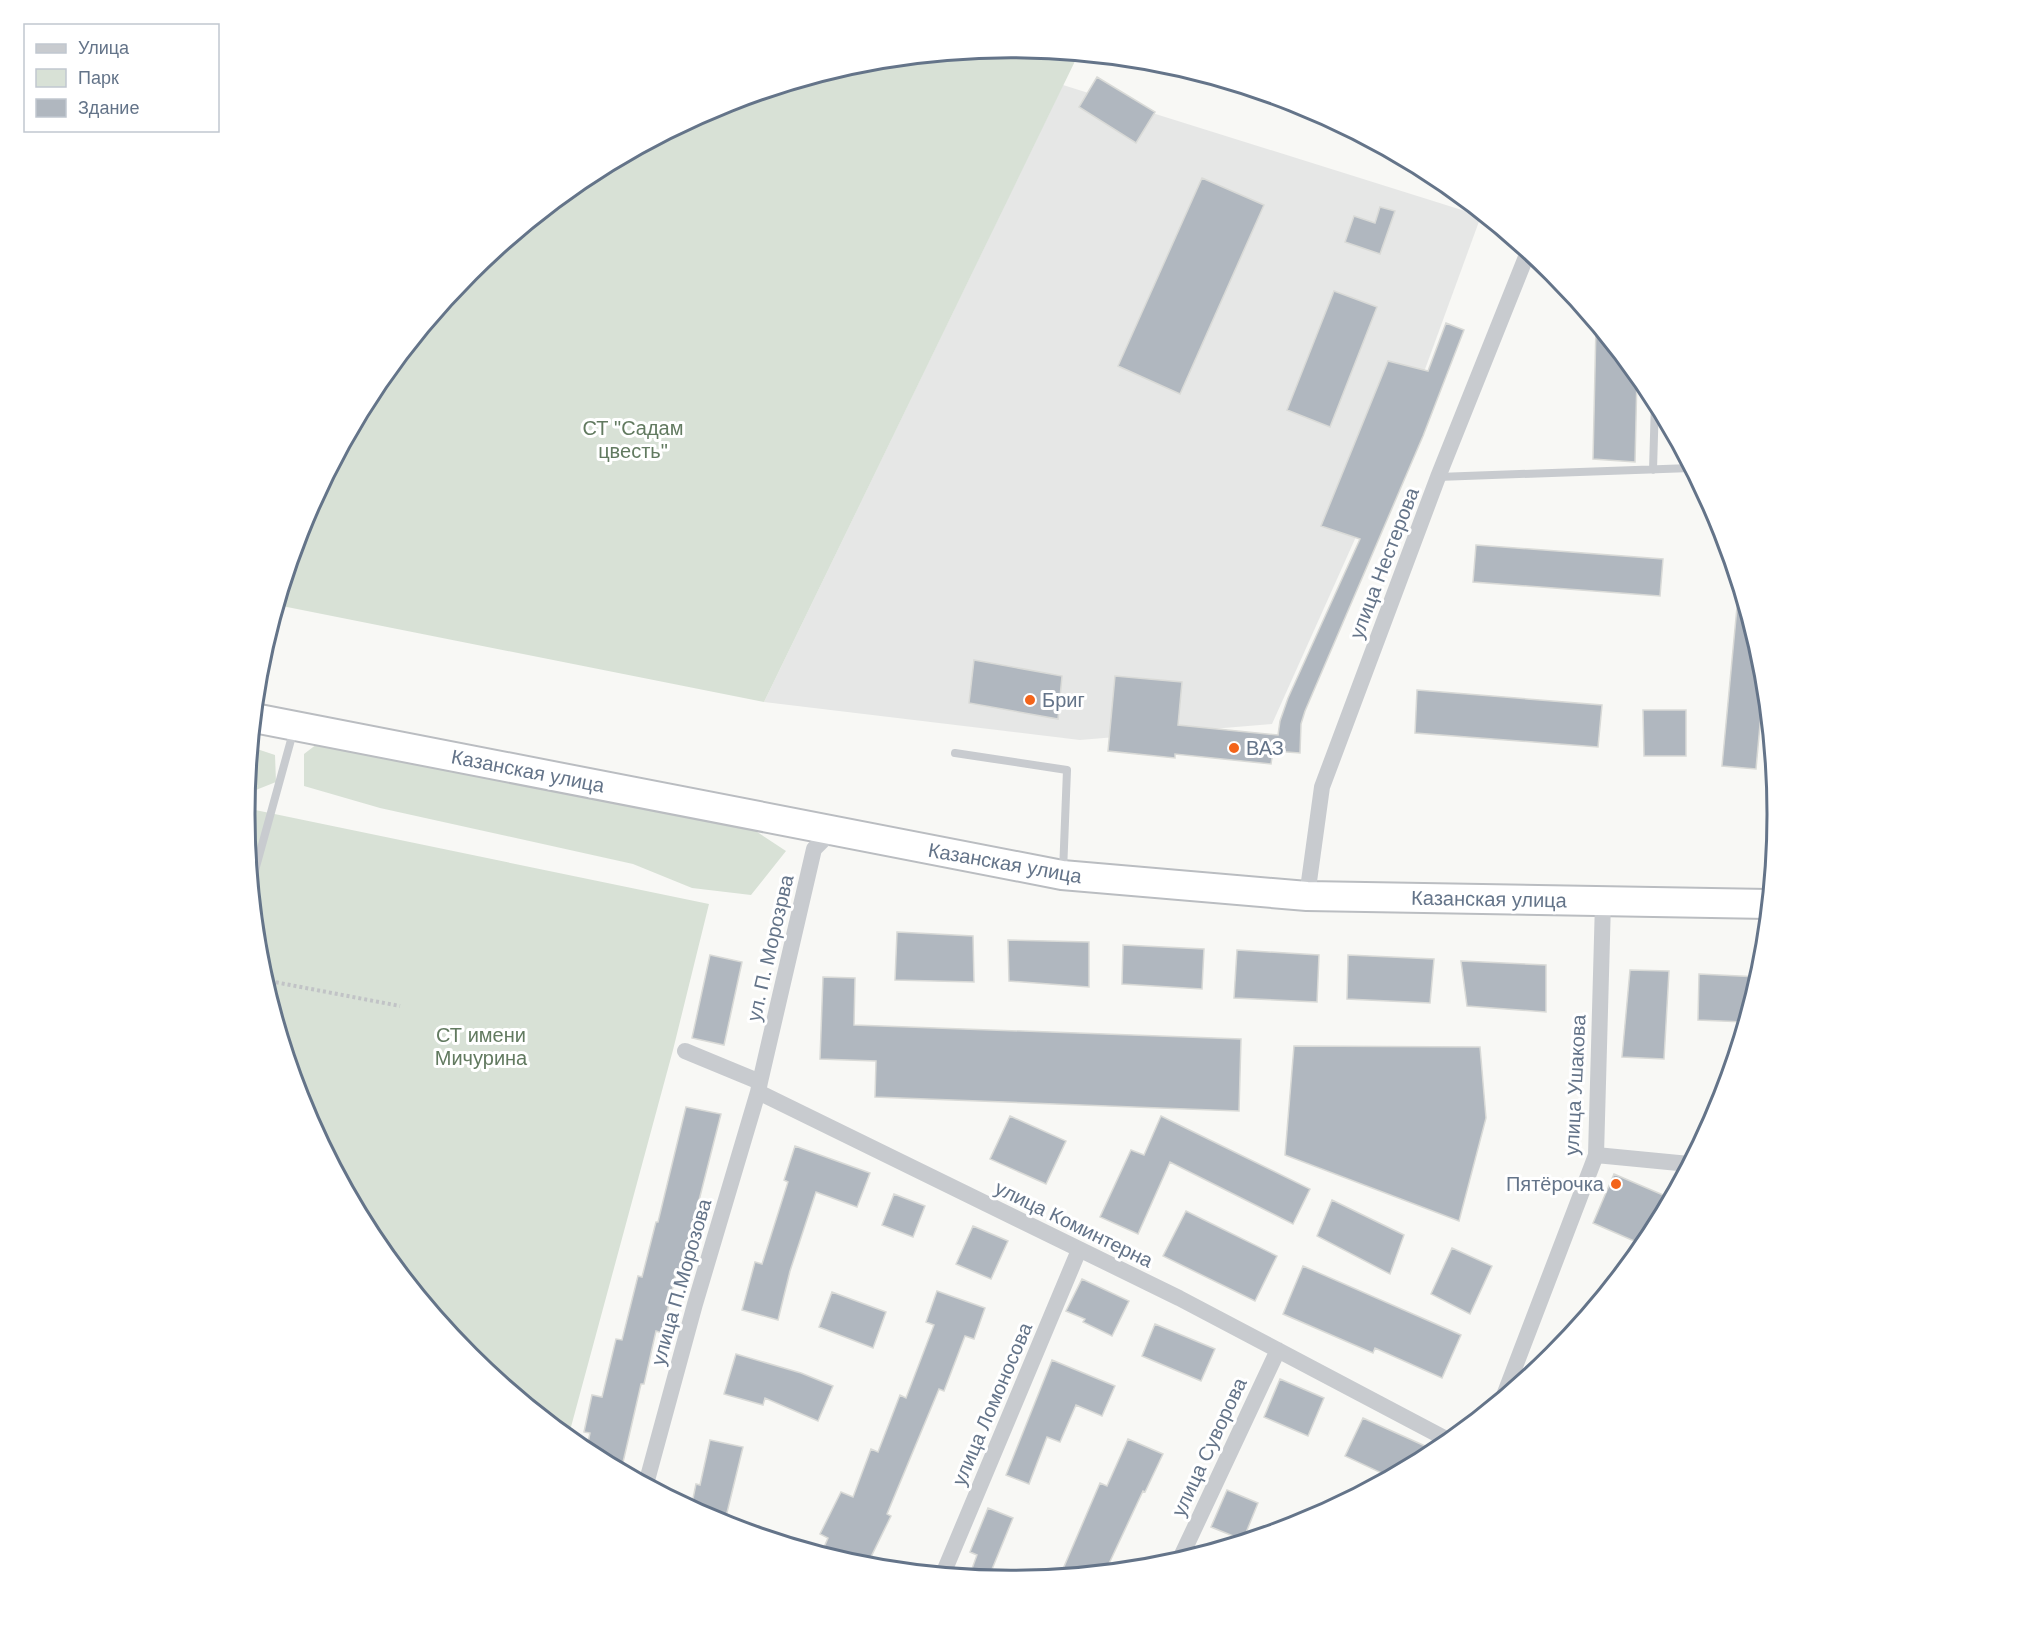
<svg xmlns="http://www.w3.org/2000/svg" width="2022" height="1629" font-family="Arial,sans-serif">
<rect width="100%" height="100%" fill="#f8f8f5"/>
<path fill="#e6e7e6" d="M1063 85 1481 216 1424 372 1381 481 1272 724 1080 740 764 702Z"/>
<path fill="#d8e1d6" d="M1011 48 1078 55 764 702 277 605 303 521 374 388 469 272 585 177 718 106 862 63Z
M317 744 742 822 786 851 751 895 692 888 633 864 380 808 304 786V754Z
M251 747 275 755 276 782 246 794Z
M245 808 709 904 673 1050 568 1438 469 1356 373 1240 303 1108 259 964Z"/>
<path fill="#b0b7bf" stroke="#d9dad7" stroke-width="1.5" d="M1097 77 1155 112 1136 143 1079 107Z
M1202 178 1264 205 1180 394 1118 366Z
M1380 207 1395 211 1380 254 1345 242 1354 216 1375 223Z
M1334 291 1377 307 1330 427 1287 410Z
M1446 323 1464 330 1423 436 1305 711 1301 724 1300 753 1273 751 1271 764 1175 754V758L1108 751 1115 676 1182 682 1178 725 1278 735 1280 721 1288 698 1360 539 1321 526 1388 361 1428 371Z
M1596 325 1637 375 1635 462 1593 459Z
M1476 545 1663 559 1660 596 1473 582Z
M1739 586 1763 665 1764 680 1756 769 1722 766Z
M974 660 1062 676 1058 719 969 703Z
M1417 690 1602 705 1598 747 1415 733Z
M1643 710H1686V756H1644Z
M897 932 973 936 974 982 895 980Z
M1008 940 1089 942V987L1009 981Z
M1123 945 1204 949 1202 989 1122 984Z
M1237 950 1319 955 1317 1002 1234 998Z
M710 955 742 962 724 1045 692 1038Z
M1348 955 1434 959 1430 1003 1347 999Z
M1461 961 1546 965V1012L1467 1006Z
M1630 970 1669 971 1664 1059 1622 1057Z
M1699 974 1759 977 1745 1022 1698 1020Z
M823 977 855 978 854 1025 1241 1039 1239 1111 875 1097 876 1061 820 1059Z
M1294 1046 1480 1047 1486 1118 1459 1221 1285 1155Z
M686 1107 721 1114 681 1271 677 1270 662 1333 656 1331 644 1384H641L621 1471 586 1452 590 1433 584 1432 592 1395 602 1397 616 1339 622 1340 638 1276 642 1277 656 1222H658Z
M1010 1116 1066 1141 1046 1184 990 1159Z
M1161 1116 1310 1189 1293 1224 1170 1162 1138 1234 1100 1217 1131 1150 1144 1155Z
M795 1146 870 1173 857 1207 816 1192 790 1271 778 1320 742 1310 755 1262 762 1264 788 1182 784 1180Z
M1614 1174 1663 1195 1641 1244 1593 1223Z
M894 1194 925 1206 913 1237 882 1225Z
M1332 1200 1404 1235 1390 1274 1317 1236Z
M1186 1211 1277 1256 1255 1301 1163 1256Z
M973 1226 1008 1241 991 1279 956 1264Z
M1452 1248 1492 1266 1470 1314 1431 1294Z
M1303 1266 1461 1335 1442 1378 1375 1348 1373 1353 1283 1314Z
M1082 1279 1129 1301 1112 1336 1083 1322 1085 1319 1066 1311Z
M937 1291 985 1308 974 1339 965 1336 944 1391 939 1389 887 1514 891 1516 866 1567 821 1554 828 1538 820 1534 841 1492 853 1497 871 1449 878 1452 900 1395 906 1398 934 1325 926 1322Z
M832 1292 886 1312 873 1348 819 1327Z
M1155 1324 1215 1349 1201 1381 1142 1356Z
M736 1354 801 1373 833 1386 818 1421 765 1398 763 1405 724 1394Z
M1052 1360 1115 1386 1102 1416 1076 1405 1060 1442 1047 1437 1029 1484 1006 1475Z
M1280 1379 1324 1398 1308 1436 1264 1417Z
M1363 1418 1425 1446 1418 1462 1390 1477 1345 1456Z
M1128 1439 1163 1454 1145 1492 1143 1491 1105 1572 1060 1576 1100 1483 1107 1486Z
M710 1440 743 1447 724 1525 691 1508 696 1484 700 1485Z
M1227 1490 1258 1503 1243 1540 1211 1527Z
M988 1508 1013 1518 988 1579 969 1577 977 1555 970 1552Z"/>
<g fill="none" stroke-linecap="round" stroke-linejoin="round">
<g stroke="#babdc1" stroke-width="32">
<path id="trunk" d="M254 718 1062 875 1307 896 1769 904"/>
</g>
<path stroke="#c1c3c6" stroke-width="4" stroke-dasharray="3 3" stroke-linecap="butt" d="M264 980 400 1006"/>
<path stroke="#c8cbcf" stroke-width="8" d="M1653 470 1655 401
M1438 477 1691 468
M955 753 1067 770 1063 872
M251 885 294 729"/>
<path stroke="#c8cbcf" stroke-width="16" d="M1307 896 1322 787 1438 477 1528 252
M685 1051 760 1082 758 1092 1179 1298 1450 1441
M760 1082 814 849 832 831
M1596 1155 1689 1164
M1503 1398 1596 1155 1603 902
M646 1484 695 1304 758 1092
M1179 1561 1278 1350
M943 1574 1079 1250"/>
<use href="#trunk" stroke="#fff" stroke-width="28"/>
</g>
<g fill="#f3641a" stroke="#fff" stroke-width="2">
<circle cx="1030" cy="700" r="6"/>
<circle cx="1234" cy="748" r="6"/>
<circle cx="1616" cy="1184" r="6"/>
</g>
<g text-anchor="middle" dominant-baseline="central" stroke-width="6" stroke-linejoin="round" paint-order="stroke">
<g font-size="20" fill="#627a60" stroke="#fff">
<text x="633" y="428">СТ "Садам<tspan x="633" dy="23">цвесть"</tspan></text>
<text x="481" y="1035">СТ имени<tspan x="481" dy="23">Мичурина</tspan></text>
</g>
<g font-size="20" fill="#647489" stroke="#fff">
<text transform="translate(1384 563) rotate(-69)">улица Нестерова</text>
<text transform="translate(528 771) rotate(11)">Казанская улица</text>
<text transform="translate(1005 863) rotate(10)">Казанская улица</text>
<text transform="translate(1489 899) rotate(1)">Казанская улица</text>
<text transform="translate(770 948) rotate(-77)">ул. П. Морозрва</text>
<text transform="translate(1575 1085) rotate(-87)">улица Ушакова</text>
<text transform="translate(1074 1224) rotate(26)">улица Коминтерна</text>
<text transform="translate(681 1282) rotate(-74)">улица П.Морозова</text>
<text transform="translate(992 1404) rotate(-67)">улица Ломоносова</text>
<text transform="translate(1209 1447) rotate(-65)">улица Суворова</text>
</g>
<g font-size="20" fill="#647489" stroke="#fff" text-anchor="start">
<text x="1042" y="700">Бриг</text>
<text x="1246" y="748">ВАЗ</text>
<text x="1604" y="1184" text-anchor="end">Пятёрочка</text>
</g>
</g>
<path d="M0 0H2022V1629H0ZM255 814a756 756 0 1 1 1512 0a756 756 0 1 1-1512 0Z" fill="#fff" fill-rule="evenodd"/>
<path fill="none" stroke="#647489" stroke-width="3" d="M255 814a756 756 0 1 1 1512 0a756 756 0 1 1-1512 0Z"/>
<rect x="24" y="24" width="195" height="108" fill="#ffffff" stroke="#c1c7d0" stroke-width="1.5"/>
<rect x="36" y="44" width="30" height="9" fill="#c8cbcf" stroke="#c1c7d0" stroke-width="1.5"/>
<text x="78" y="54" font-size="18" fill="#647489">Улица</text>
<rect x="36" y="69" width="30" height="18" fill="#d8e1d6" stroke="#c1c7d0" stroke-width="1.5"/>
<text x="78" y="84" font-size="18" fill="#647489">Парк</text>
<rect x="36" y="99" width="30" height="18" fill="#b0b7bf" stroke="#c1c7d0" stroke-width="1.5"/>
<text x="78" y="114" font-size="18" fill="#647489">Здание</text>
</svg>
